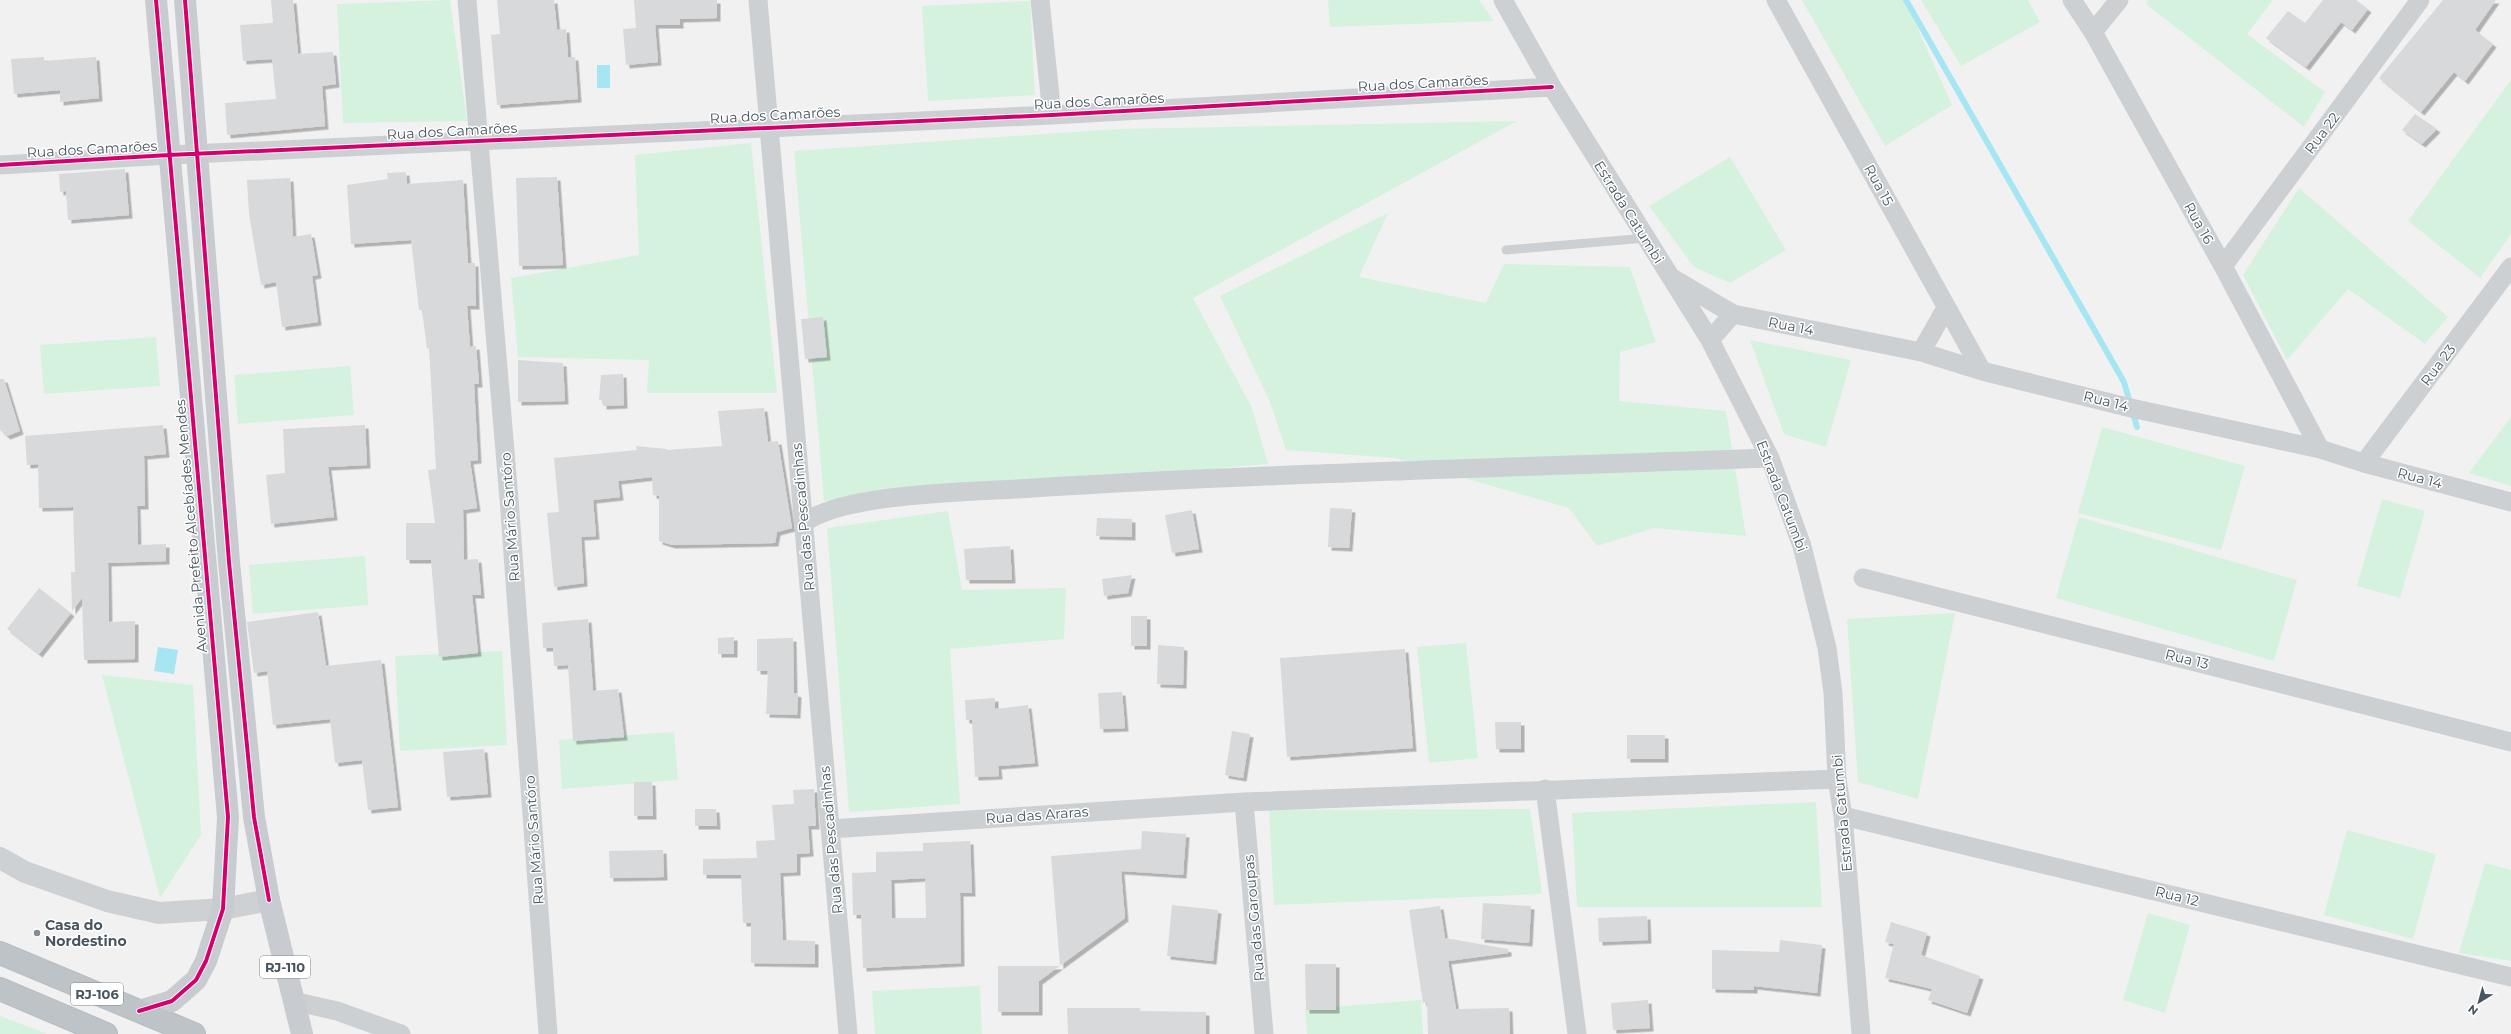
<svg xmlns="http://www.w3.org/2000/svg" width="2511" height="1034" font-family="Montserrat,sans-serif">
<defs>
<filter id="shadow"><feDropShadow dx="3.5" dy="3.5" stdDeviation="0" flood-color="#0004"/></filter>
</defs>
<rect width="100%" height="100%" fill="#f2f1f1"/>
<path fill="#d4f2de" d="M450 0 467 121 343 123 337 4Z
M1328 0H1479L1494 21 1330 27Z
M1802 0H1905L1952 105 1885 146Z
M1921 0H2028L2040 22 1961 66Z
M2148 0H2273L2247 34 2325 92 2304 127 2146 4Z
M1030 1 1035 95 928 101 922 6Z
M2511 80V234L2480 278 2408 221Z
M1517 121 1193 298 1252 408 1268 464 824 501 794 151 1118 129Z
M751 143 777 393H647L649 360 518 357 511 278 639 255 635 155Z
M1730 157 1786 250 1730 283 1694 267 1649 206Z
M2299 188 2448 317 2425 344 2348 289 2287 360 2243 275Z
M1388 213 1359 277 1486 303 1504 264 1630 267 1656 342 1620 352 1619 401 1726 411 1746 536 1654 528 1597 546 1569 508 1395 458 1286 450 1270 402 1220 296Z
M156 337 160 386 44 394 40 345Z
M1750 340 1851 360 1826 447 1784 434Z
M350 366 354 415 238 424 234 375Z
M2511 417V486L2469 473Z
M2102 427 2245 466 2221 550 2078 513Z
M2382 499 2425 511 2400 598 2357 586Z
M948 511 962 590 1066 588 1064 639 950 649 960 804 849 812 827 528Z
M2079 517 2297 580 2274 661 2056 598Z
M365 556 368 605 253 614 249 565Z
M1955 613 1918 799 1858 782 1847 619Z
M1466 643 1478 758 1429 763 1417 647Z
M502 651 507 745 400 751 395 656Z
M102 675 193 685 201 835 160 898Z
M674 732 678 780 562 789 559 740Z
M1816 802 1822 907H1577L1572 813Z
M1530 809 1542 894 1274 905 1269 810Z
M2347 830 2436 854 2413 939 2324 915Z
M2485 863 2511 870V961L2459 953Z
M2148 913 2190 925 2165 1013 2123 1000Z
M980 986 982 1034H875L872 991Z
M1421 1000 1423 1034H1307L1305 1009Z
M0 1016 48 1034H0Z"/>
<path fill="#a6e6f2" d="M597 65H610V88H597Z
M158 647 178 650 174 674 154 671Z"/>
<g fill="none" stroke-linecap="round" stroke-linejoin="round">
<path stroke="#a6e6f2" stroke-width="6" d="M1906 0 2124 382 2137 427"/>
</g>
<path fill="#d8d9db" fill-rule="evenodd" filter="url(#shadow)" d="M271 0H293L298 54 333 52 336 84 322 86 325 126 227 135 225 103 276 99 272 59 243 61 240 25 273 23Z
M497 0H554L557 30 566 29 568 57H575L578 99 497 105 491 35 500 34Z
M634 0H717V18L680 19V25H655L658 62 626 65 623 29 636 28Z
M2323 0H2356L2368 9 2352 30 2341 22 2306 67 2266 38 2288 11 2305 23Z
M2443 0H2496L2475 30 2493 44 2465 81 2454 72 2421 112 2379 78Z
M44 57V61L96 57 99 98 60 102V90L14 94 11 59Z
M2415 114 2437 129 2422 144 2402 130Z
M125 169 129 215 68 220 66 191 60 192 59 174Z
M406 172 407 184 463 180 468 263H475L476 306H467L470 347 476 346 479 384H474L478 460 470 461 477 508 463 510 464 560 478 559 481 595H472L478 653 439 657 431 560H406V523H435L428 470 436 469 429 348 427 349 422 310H419L411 240 351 244 347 185 388 179 387 173Z
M557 177 563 265 519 266 516 178Z
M290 178 293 237 311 234 318 275 312 276 318 322 282 327 276 282 261 285 249 214 247 180Z
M823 317 827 357 805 359 801 319Z
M518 360 563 363 565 401 518 402Z
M623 374 624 405 603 406V400H599L601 375Z
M0 379H4L20 431 7 436 0 430Z
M764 408 768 442 778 441 792 528 777 532 775 543 672 545 659 541V496L653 495 652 477 618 481 620 497 593 500 596 536 581 537 584 583 554 587 547 513 559 512 554 458 637 450 636 446 667 449V450L722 446 718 411Z
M163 425 166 454 144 456 145 506H137L138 545 166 544V561L108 563 109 622 135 621V659L84 660 82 598 72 611 71 572H75L73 507 39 508 38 464 27 465 25 436Z
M365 425 367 465 328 467 334 517 271 524 266 475 285 473 283 429Z
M1330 508 1352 509 1349 548 1328 547Z
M1192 510 1199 549 1172 553 1165 515Z
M1097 518 1132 519V537L1096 536Z
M1010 546 1012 580H966L964 549Z
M1132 575 1128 593 1104 596 1102 579Z
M39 588 71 613 39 654 7 629Z
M318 612 326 666 381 660 398 807 368 810 362 760 335 763 330 719 273 725 267 671 254 673 247 622Z
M1131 616H1147V646H1131Z
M588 619 593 691 618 689 624 737 573 741 568 665 554 666 553 648H543L542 623Z
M734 637V654H718V638Z
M793 638 794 693 798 694 797 715 766 714 768 671H757V639Z
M1158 645 1184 647 1183 685 1157 684Z
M1405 649 1413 748 1287 757 1280 658Z
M1122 692 1125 728 1100 729 1098 693Z
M995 698V709L1028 705 1035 763 998 766 999 776 975 777 972 720H966L965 700Z
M1495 722H1521V749H1496Z
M1232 731 1250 734 1243 778 1225 775Z
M1627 735H1665V759H1627Z
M484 749 488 794 447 797 443 752Z
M634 782H652L653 816H634Z
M814 789 816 826H808L810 853 797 854V872L780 873 783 940 815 941V964L751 963V923H743L741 875H703V859L757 858 756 841 775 840 772 805 794 804 793 790Z
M695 809H716L717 826H695Z
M1142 831 1186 834 1183 875 1121 871 1125 918 1039 981V1012H998V966H1060L1051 856 1141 849Z
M970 841 972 893H960L961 963 863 968 861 915H853L852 873 876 872V852L923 851V843ZM925 878 926 918H892L891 880Z
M663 850 664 877 610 878 609 851Z
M1483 903 1531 906 1529 943 1481 939Z
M1172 905 1218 910 1213 961 1167 956Z
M1440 906 1445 938 1508 949V953L1448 961 1456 1009 1509 1008 1510 1034H1428L1427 1002 1423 1003 1409 910Z
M1647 916 1648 940 1599 942 1598 918Z
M1891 922 1927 933 1921 955 1980 976 1967 1013 1928 1000 1932 989 1885 978 1894 944 1885 942Z
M1780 940 1822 945 1817 993 1754 986V990L1712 989V950L1779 952Z
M1305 964H1336V1010H1306Z
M1648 1000 1650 1028 1613 1030 1611 1003Z
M1067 1008H1140V1011L1206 1012V1034H1068Z"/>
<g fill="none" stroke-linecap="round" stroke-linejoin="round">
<g stroke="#b5bbc1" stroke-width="24">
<path id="highway" d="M0 953 194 1034
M0 989 106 1034"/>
</g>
<path stroke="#cdd0d2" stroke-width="9" d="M1506 250 1646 238"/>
<path stroke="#cdd0d2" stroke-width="19" d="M467 0 509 499 548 1034
M758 0 848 1034
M1040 0 1052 115
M1503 0 1552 87 1710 340 1770 458 1802 546 1827 648 1833 693 1837 779 1843 816 1861 1034
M1776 0 1982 371
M2072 0 2093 32 2223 266 2320 449
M2093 32 2119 0
M0 165 169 155 1052 115 1552 87
M2223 266 2420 0
M1672 278 1733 314 1921 352 1982 371 2131 408 2320 449 2364 463 2511 502
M1710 340 1733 314
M1921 352 1946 308
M2364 463 2511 267
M804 523C844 492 979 492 1033 488 1279 473 1525 467 1770 458
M1863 578 2511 742
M1545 789 1577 1034
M1244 802 1264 1034
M1843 816 2511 977
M830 829 1244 802 1837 779
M293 1001 337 1011 401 1034"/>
<path stroke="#cdd1d3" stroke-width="22" d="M0 858 25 872 107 901 159 913 223 909 269 900"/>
<path stroke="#c8ccd0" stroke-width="22" d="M185 0 229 562 254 817 269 900 302 1034
M139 1011 172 1001 196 980 206 961 223 909 228 817 156 0"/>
<use href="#highway" stroke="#bdc3c7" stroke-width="22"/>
<g stroke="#fff" stroke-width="6">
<path id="cycleway" d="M185 0 229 562 254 817 269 900
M0 165 169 155 1052 115 1552 87
M139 1011 172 1001 196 980 206 961 223 909 228 817 156 0"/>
</g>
<use href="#cycleway" stroke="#d6006c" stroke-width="4"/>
</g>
<circle fill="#828c92" stroke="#fff" stroke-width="1.5" cx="37" cy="933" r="4"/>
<g text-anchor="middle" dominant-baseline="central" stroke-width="3" stroke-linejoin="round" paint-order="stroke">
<g fill="#fff" stroke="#7e888f" stroke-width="1">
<rect x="260" y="956" width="50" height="22" rx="3"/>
<rect x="71" y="983" width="52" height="22" rx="3"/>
</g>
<g font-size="13" font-weight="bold" fill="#46555f">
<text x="285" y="967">RJ-110</text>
<text x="97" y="994">RJ-106</text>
</g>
<g font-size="14" fill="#46555f" stroke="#fff">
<text transform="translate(1423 83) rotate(-3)">Rua dos Camarões</text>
<text transform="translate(1099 101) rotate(-3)">Rua dos Camarões</text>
<text transform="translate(775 115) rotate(-3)">Rua dos Camarões</text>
<text transform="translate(452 131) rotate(-3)">Rua dos Camarões</text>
<text transform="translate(2322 133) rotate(-53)">Rua 22</text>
<text transform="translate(92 149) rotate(-3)">Rua dos Camarões</text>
<text transform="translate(1879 185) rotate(61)">Rua 15</text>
<text transform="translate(1629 212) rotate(58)">Estrada Catumbi</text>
<text transform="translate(2199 223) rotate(61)">Rua 16</text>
<text transform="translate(1791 326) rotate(11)">Rua 14</text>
<text transform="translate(2438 365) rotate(-53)">Rua 23</text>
<text transform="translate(2106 401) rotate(14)">Rua 14</text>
<text transform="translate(2420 478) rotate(15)">Rua 14</text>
<text transform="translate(1782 496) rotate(69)">Estrada Catumbi</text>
<text transform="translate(510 517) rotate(-94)">Rua Mário Santóro</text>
<text transform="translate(803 517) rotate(-95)">Rua das Pescadinhas</text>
<text transform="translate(191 526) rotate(-95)">Avenida Prefeito Alcebíades Mendes</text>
<text transform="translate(2187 659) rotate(14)">Rua 13</text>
<text transform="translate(1842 813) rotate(-95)">Estrada Catumbi</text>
<text transform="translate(1037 815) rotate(-4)">Rua das Araras</text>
<text transform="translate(534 840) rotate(-94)">Rua Mário Santóro</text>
<text transform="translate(831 840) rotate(-95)">Rua das Pescadinhas</text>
<text transform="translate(2177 896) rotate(14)">Rua 12</text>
<text transform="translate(1254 918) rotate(-95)">Rua das Garoupas</text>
</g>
<g font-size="14" font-weight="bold" fill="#46555f" stroke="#fff" text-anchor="start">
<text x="45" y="925">Casa do<tspan x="45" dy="16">Nordestino</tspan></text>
</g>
</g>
<g transform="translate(2479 1002) rotate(217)" stroke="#ffffff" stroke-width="3" paint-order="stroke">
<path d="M0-3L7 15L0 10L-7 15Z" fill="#46555f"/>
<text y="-6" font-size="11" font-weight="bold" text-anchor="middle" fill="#46555f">N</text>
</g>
</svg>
